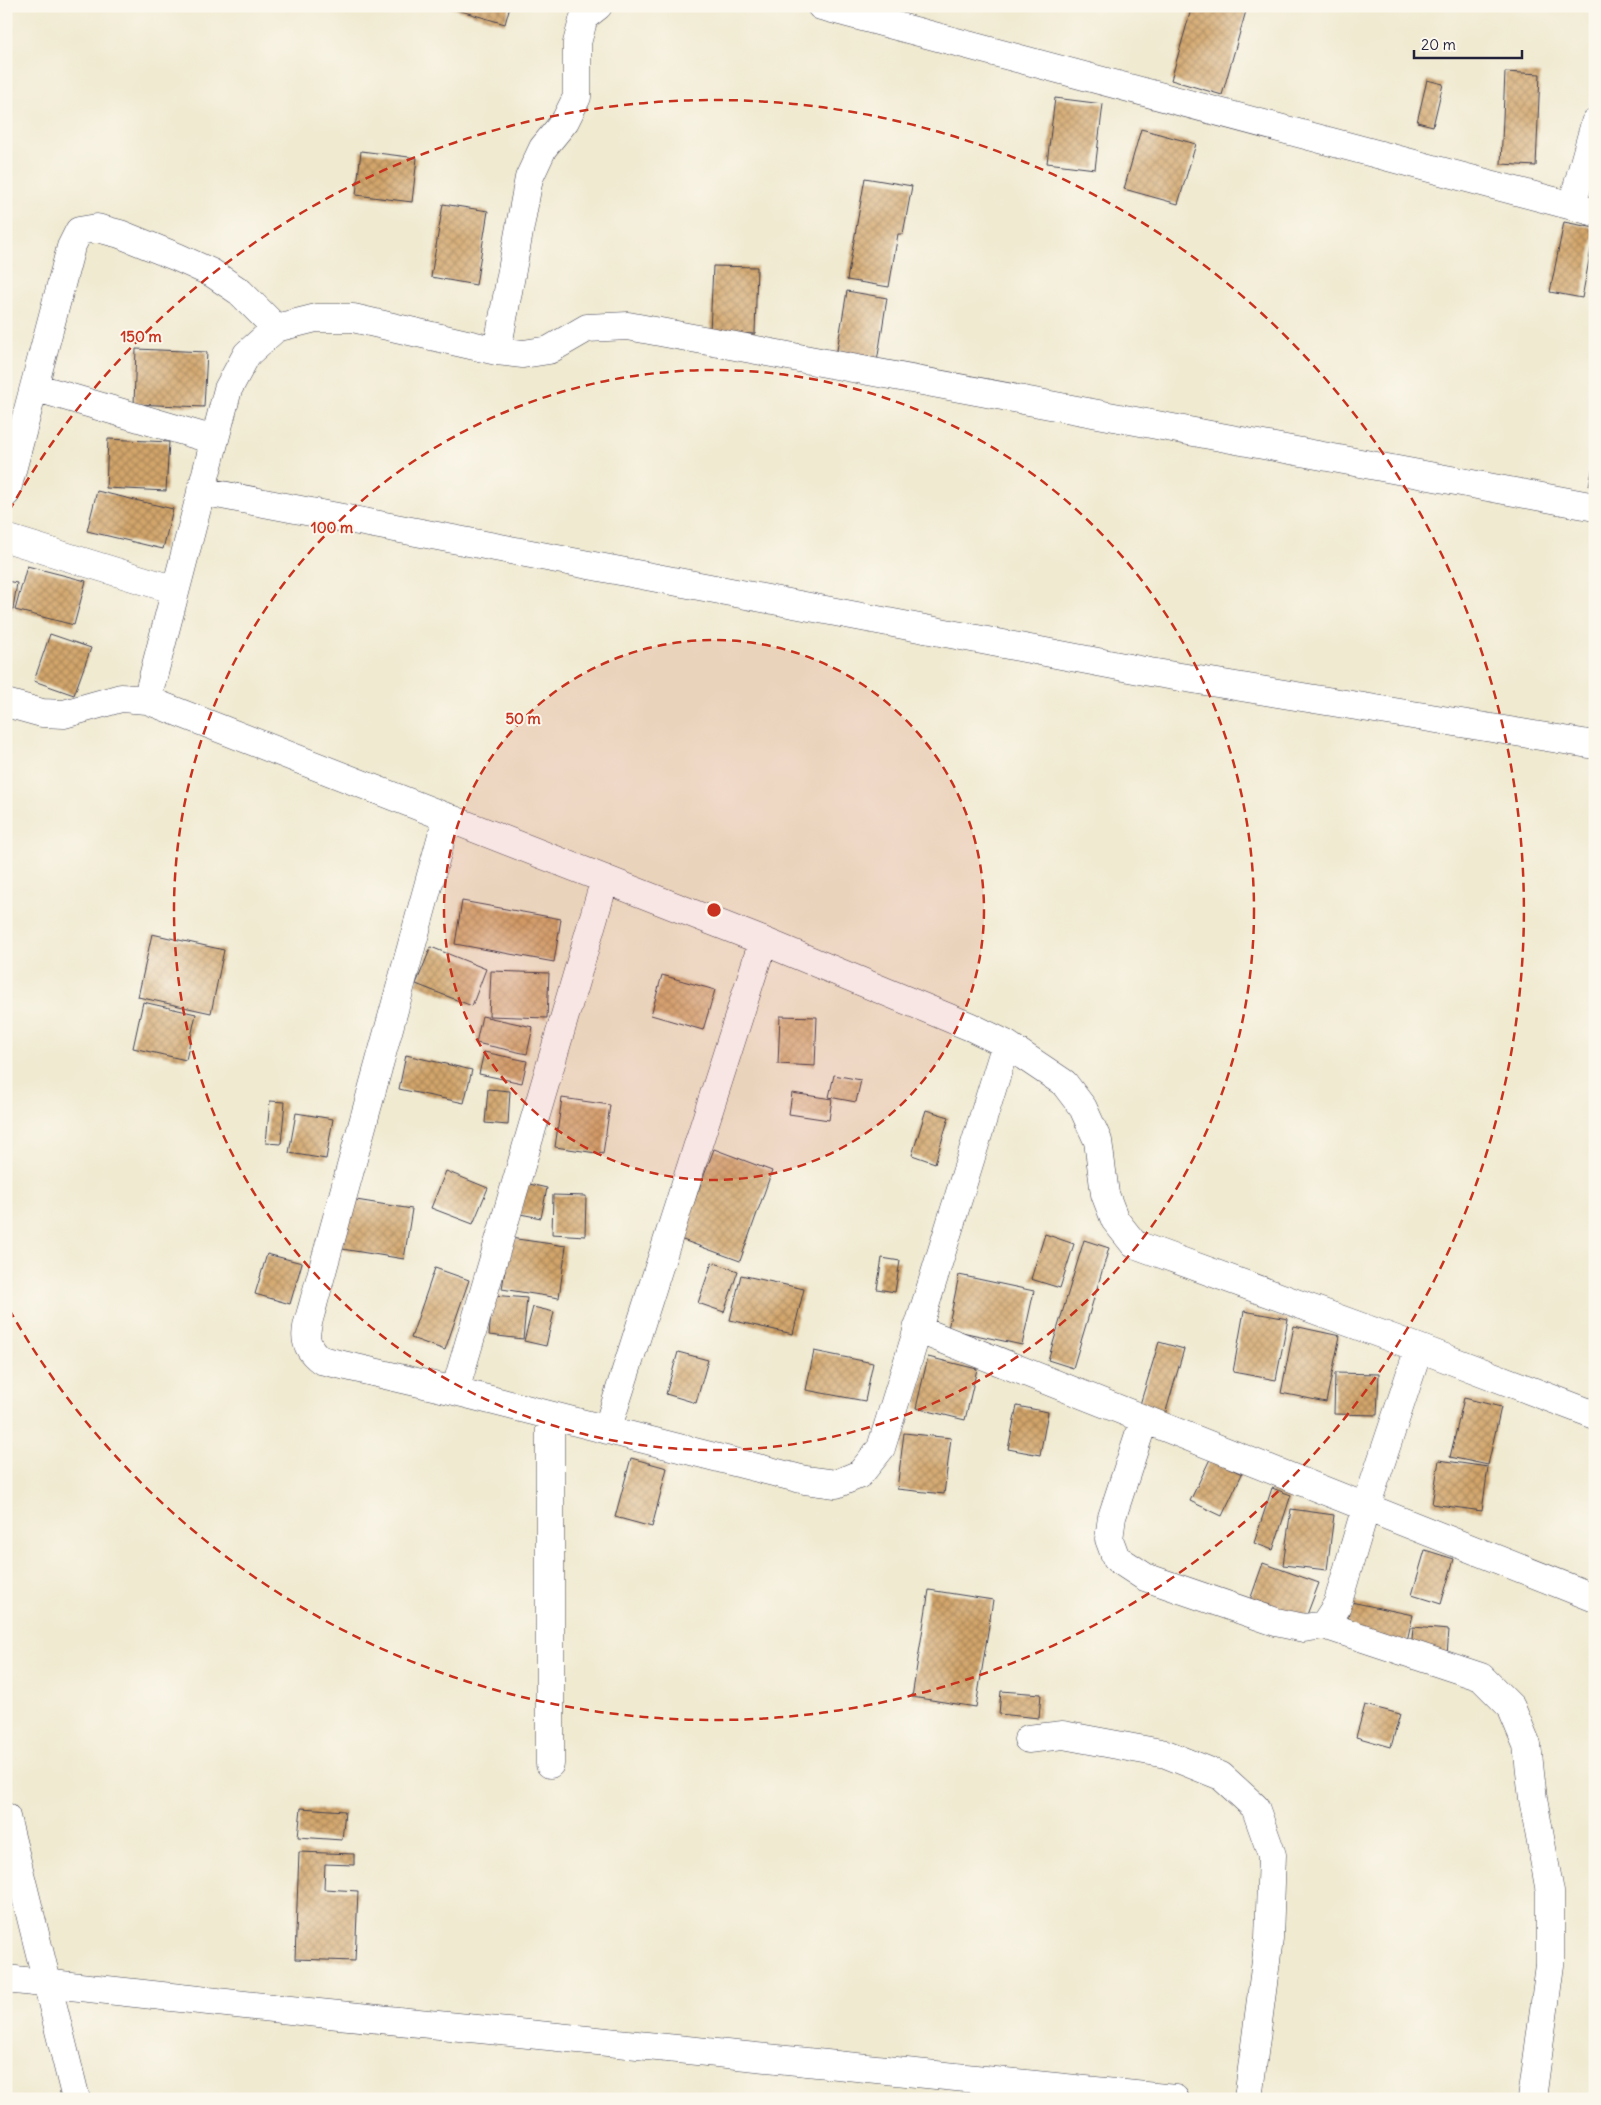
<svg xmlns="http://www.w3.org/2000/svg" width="1601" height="2105" font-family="Delius,sans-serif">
<defs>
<pattern id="building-cross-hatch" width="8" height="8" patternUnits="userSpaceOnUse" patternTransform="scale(1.25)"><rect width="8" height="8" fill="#d2a56b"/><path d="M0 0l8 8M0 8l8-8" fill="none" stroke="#aa8659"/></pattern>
</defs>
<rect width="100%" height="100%" fill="#fbf7ec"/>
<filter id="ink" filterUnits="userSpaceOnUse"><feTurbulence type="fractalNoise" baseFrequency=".02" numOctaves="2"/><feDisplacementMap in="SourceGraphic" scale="10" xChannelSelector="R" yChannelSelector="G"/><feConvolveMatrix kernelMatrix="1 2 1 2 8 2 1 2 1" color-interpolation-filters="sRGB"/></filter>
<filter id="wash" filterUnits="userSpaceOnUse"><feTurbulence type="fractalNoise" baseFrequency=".0096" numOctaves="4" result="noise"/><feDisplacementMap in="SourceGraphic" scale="20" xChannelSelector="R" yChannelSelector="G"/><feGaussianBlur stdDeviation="1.12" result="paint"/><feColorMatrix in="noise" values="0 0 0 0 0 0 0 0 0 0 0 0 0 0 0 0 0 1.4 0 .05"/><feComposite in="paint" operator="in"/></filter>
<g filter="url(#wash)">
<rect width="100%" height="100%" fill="#f0ead1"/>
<g id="blocks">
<path fill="url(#building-cross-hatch)" d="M444 6H510L505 24Z
M1192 6H1230L1246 11 1222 95 1171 80Z
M1505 72 1540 74 1536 166 1501 164Z
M1427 80 1443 84 1433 126 1417 122Z
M1055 98 1103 104 1095 169 1047 163Z
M1141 129 1196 144 1178 204 1124 189Z
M361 151 417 158 412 202 356 195Z
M865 178 912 186 903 234H898L889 287 847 280Z
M443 204 488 211 476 285 431 277Z
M1564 222 1595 228 1582 298 1550 292Z
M713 266 757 267 755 334 710 332Z
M847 291 887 298 877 362 836 356Z
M136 349 207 352 204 407 134 404Z
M108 439 169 442 166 491 106 488Z
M1594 461H1595V487L1589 486Z
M97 491 173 509 163 549 87 531Z
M27 566 86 581 74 625 15 610Z
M6 581 17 583 13 609 6 608Z
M50 634 91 648 74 695 34 681Z
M462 901 561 919 554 962 455 944Z
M152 934 224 950 211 1013 138 997Z
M431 947 486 969 472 1006 416 984Z
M491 971 549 973 547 1018 489 1016Z
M662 975 715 990 703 1030 651 1015Z
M143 1002 196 1014 186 1060 133 1048Z
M482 1016 533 1027 527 1054 476 1043Z
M780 1016 817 1017 815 1066 778 1064Z
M484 1052 527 1061 522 1083 479 1074Z
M406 1055 472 1070 464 1103 399 1089Z
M834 1075 861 1080 856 1102 829 1097Z
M488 1089 510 1091 508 1125 485 1123Z
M792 1093 832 1099 829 1120 789 1114Z
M562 1098 610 1105 603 1154 555 1147Z
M270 1101 285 1102 281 1144 266 1143Z
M926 1110 949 1117 935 1163 912 1155Z
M296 1113 333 1119 326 1159 289 1153Z
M714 1149 772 1171 740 1261 680 1239Z
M446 1171 488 1188 473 1224 431 1208Z
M525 1183 547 1188 541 1218 520 1214Z
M553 1195 586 1196 585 1236 552 1234Z
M350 1199 412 1209 404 1259 342 1249Z
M1045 1234 1074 1244 1060 1288 1031 1279Z
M510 1238 566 1246 559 1298 502 1289Z
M1084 1240 1109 1248 1073 1368 1048 1360Z
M267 1254 302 1263 290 1304 255 1294Z
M882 1258 900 1261 895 1292 877 1289Z
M712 1262 738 1271 724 1312 698 1303Z
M435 1268 469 1280 445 1350 411 1338Z
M741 1275 804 1289 793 1334 730 1320Z
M959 1275 1034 1291 1022 1345 948 1329Z
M493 1295 527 1298 523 1339 489 1335Z
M533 1307 554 1312 546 1346 524 1341Z
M1244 1311 1288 1319 1276 1380 1233 1372Z
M1294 1326 1340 1336 1326 1402 1281 1393Z
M1159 1342 1184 1349 1164 1418 1138 1411Z
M814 1351 873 1363 865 1401 806 1390Z
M678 1352 708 1360 696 1403 666 1394Z
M928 1357 977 1369 965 1420 916 1408Z
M1335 1373 1379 1374 1377 1415 1334 1414Z
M1464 1398 1501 1407 1488 1465 1450 1457Z
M1017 1406 1048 1412 1040 1455 1008 1449Z
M904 1433 951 1438 944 1494 897 1489Z
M631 1458 667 1468 652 1527 615 1517Z
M1210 1459 1242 1474 1222 1516 1190 1501Z
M1439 1460 1488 1467 1482 1511 1432 1504Z
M1272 1488 1291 1495 1273 1550 1254 1543Z
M1291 1509 1334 1515 1327 1570 1283 1565Z
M1425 1550 1454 1559 1441 1604 1412 1595Z
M1263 1563 1319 1583 1305 1620 1250 1600Z
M929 1590 993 1600 976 1707 912 1697Z
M1351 1602 1413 1615 1406 1645 1345 1631Z
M1413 1627 1449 1630 1447 1655 1411 1652Z
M1001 1691 1041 1694 1039 1718 999 1714Z
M1365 1705 1400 1714 1391 1747 1356 1737Z
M301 1808 345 1811 342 1840 298 1837Z
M299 1852 354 1854V1865L325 1864 324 1889 358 1891 355 1961 295 1959Z"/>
</g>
</g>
<g filter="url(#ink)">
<use href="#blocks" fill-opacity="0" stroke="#414052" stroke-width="1"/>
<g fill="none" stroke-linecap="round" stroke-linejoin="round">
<g stroke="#414052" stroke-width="29">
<path id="minor" d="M821 6 1595 212
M1572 206 1595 123
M497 351 529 178 543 148 565 121 577 97V43L584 17 598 6
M34 387 214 440
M201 491 1150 672 1595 745
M6 493 71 247 79 231 97 228 120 234 177 257 212 273 240 292 276 328
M6 538 175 590
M147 700 228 389 247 354 276 328 316 318H353L497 351 523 354 549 350 587 328 628 326 1595 507
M6 703 42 713 64 714 121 698 147 700 763 941 971 1027 1006 1044 1064 1083 1083 1108 1098 1141 1105 1194 1115 1220 1134 1244 1419 1348 1595 1415
M447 817 314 1301C308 1326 297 1342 321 1360L455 1391 805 1480 836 1484 860 1474 881 1448 1006 1044
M917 1329 1595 1598
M455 1391 605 879
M550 1416V1764
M1144 1419 1112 1517 1109 1539 1116 1558 1145 1577 1276 1622 1304 1628 1324 1625 1337 1605 1366 1507 1419 1348
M607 1430 763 941
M1324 1625 1481 1677 1511 1707 1527 1745 1533 1799 1550 1892V1965L1532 2099
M1028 1739 1063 1735 1166 1754 1221 1776 1255 1807 1272 1855 1269 1938 1248 2099
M6 1979 309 2012 1175 2099"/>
</g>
<g stroke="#414052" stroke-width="29">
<path id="highway" d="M6 1817 76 2099"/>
</g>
<use href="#minor" stroke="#fff" stroke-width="28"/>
<use href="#highway" stroke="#fff" stroke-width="28"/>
</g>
</g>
<circle cx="714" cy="910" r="270" fill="#c8321e" fill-opacity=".12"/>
<g fill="none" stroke="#c8321e" stroke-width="2.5" stroke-dasharray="9 6">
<circle cx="714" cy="910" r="270"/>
<circle cx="714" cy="910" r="540"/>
<path d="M9 511A810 810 0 1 1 9 1309"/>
</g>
<circle cx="714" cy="910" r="8" fill="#c8321e" stroke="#fbf7ec" stroke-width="2.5"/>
<g font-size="15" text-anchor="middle" font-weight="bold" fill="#c8321e" stroke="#fbf7ec" stroke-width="4" stroke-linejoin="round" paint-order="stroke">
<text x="141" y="342">150 m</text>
<text x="332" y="533">100 m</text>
<text x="523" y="724">50 m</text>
</g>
<rect width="1601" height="2105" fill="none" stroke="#fbf7ec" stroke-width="25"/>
<path d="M1414 50v8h108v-8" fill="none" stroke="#22223b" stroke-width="2.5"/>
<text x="1421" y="50" font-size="15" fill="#22223b" stroke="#fbf7ec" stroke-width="4" paint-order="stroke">20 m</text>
</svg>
